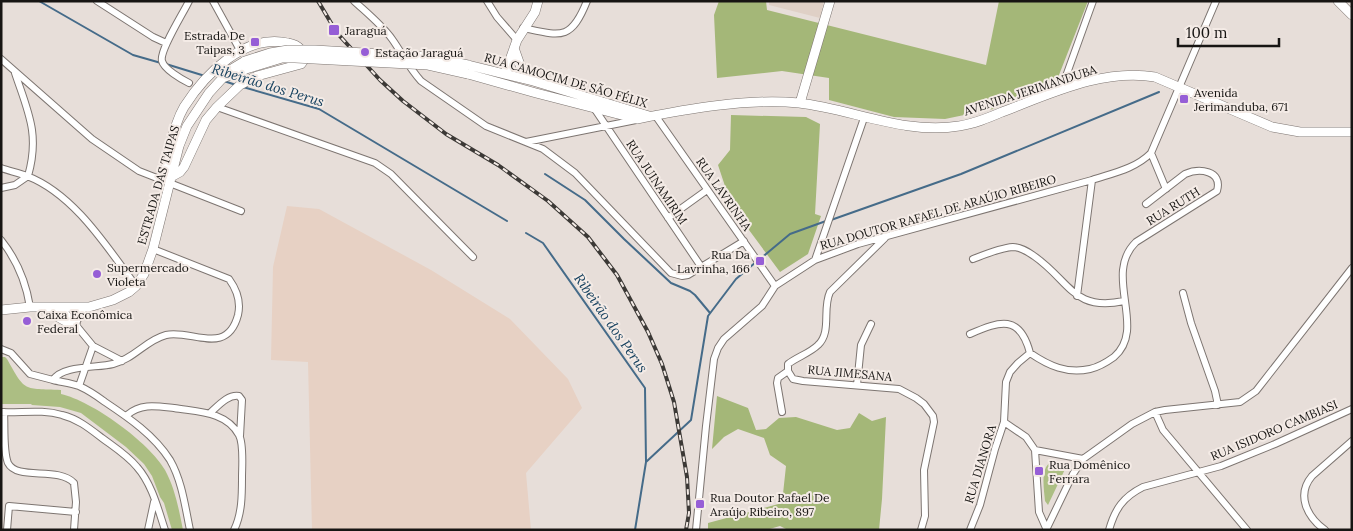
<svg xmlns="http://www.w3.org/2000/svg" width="1353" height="531" font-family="Lora,serif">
<rect width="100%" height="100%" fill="#e7ded9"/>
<path fill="#e7d1c4" d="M287 206 319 209 431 270 510 319 568 379 582 408 526 473 531 530H312L308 362 271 360 273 267Z"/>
<path fill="#dfd0c6" d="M769 1H824L820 18 769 5Z"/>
<path fill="#acbe83" d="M1 357H5L7 359C26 393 23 388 61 390V394C92 401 149 442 165 470 175 488 179 510 183 530H172L164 503 160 497 152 476 144 464 126 447 81 413 60 407 32 405 31 404H1Z
M1051 462H1062L1067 465 1048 505 1045 501C1044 489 1040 468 1051 462Z"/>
<path fill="#a4b778" d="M719 1H766L767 10 986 65 999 1H1088L1057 80 993 109 945 119 894 117 829 100V78L782 71 717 78 714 15Z
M731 115 806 117 820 124 815 214 821 216 808 254 780 272 732 207 718 165 730 150Z
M717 396 748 408 756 430 766 429 779 418 796 417 837 430 850 428 859 413 872 421 886 417 882 499 879 530H788L780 526 766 530H708V523L782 503 786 466 770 455 764 438 738 429 724 437 712 449Z"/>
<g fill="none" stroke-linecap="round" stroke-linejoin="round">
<path stroke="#456b89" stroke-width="2" d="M39 1 133 55 161 63
M166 64 205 76
M224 81 236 85
M243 87 319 109 507 221
M545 174 585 200 624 239 671 283 690 291 695 295 710 313
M831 220 961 174 1159 92
M526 233 543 243 645 388 646 462 635 530
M760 259 790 234 826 221
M646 462 691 420 708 316 736 279 756 262"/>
<g stroke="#7d7571" stroke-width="8">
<path id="street" d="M97 1 153 37 166 43
M213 1 240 50
M354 1C367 13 382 25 392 39 402 53 409 68 421 81L486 126 543 149 575 173 671 273 682 276 688 275 744 241
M487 1 497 17 517 40
M523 28C561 36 571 41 587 1
M1 59 92 139 139 171 241 211
M189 83C181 79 164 69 162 61 159 51 184 12 189 1
M1061 90 1093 1
M217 107 375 163 391 174 473 257
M594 108 702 268
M655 115 775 286
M526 142 636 120
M1151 153 1166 189
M1 168C10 171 19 173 27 176 74 194 107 247 136 286
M1 188 15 185 28 176C40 134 28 112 15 73
M668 218 707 190
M1 240C17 260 26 282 30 307
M973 259C986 254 1000 248 1013 247 1021 247 1028 252 1034 256 1070 281 1073 312 1124 301
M815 260 864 118
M1183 293 1191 323 1215 391 1218 405
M1077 296 1092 180
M61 307 93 346 122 361
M76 327 77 321 84 308
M970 334C1000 321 1020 314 1030 353 1049 366 1067 374 1090 369 1099 367 1107 362 1114 357 1148 328 1102 275 1136 242L1217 191C1223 170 1199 168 1185 174L1146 204
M1 349 11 353 30 374 53 380C62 365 97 368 113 364 134 359 146 340 166 335 191 329 227 357 238 315 241 302 237 290 229 279L153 249
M788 371 793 379 803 381 899 389 916 398 924 404 933 416 934 422 924 470 925 516 921 530
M788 371V364C797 357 810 353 818 345 832 332 822 309 830 292L885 238
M53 380C61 382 71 383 79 386 88 390 97 396 105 402 129 418 154 435 170 460 182 481 185 506 190 530
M857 385 861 345 871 324
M79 386 93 346
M1 412C22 413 42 409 62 415 78 419 89 428 102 438 114 447 127 455 137 467 152 484 158 509 165 530
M4 412C5 426 3 451 8 463 17 481 58 466 74 483L76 502 74 530
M782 412 777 383 778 378 788 371
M1155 412 1163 430 1247 530
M210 413C218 406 228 394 239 396L242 400 240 436
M127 415C141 403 156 406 174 408 197 412 226 411 239 435 244 444 242 467 242 477 242 495 242 514 234 530
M1004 422 1026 437 1035 450 1039 512 1046 528
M1035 450 1083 459
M7 530 9 506 76 512
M148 530 154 502
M696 530 706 426 714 359 718 348 724 339 762 306 775 286 815 260 858 244 1092 180C1113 173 1135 169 1151 153L1216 1
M970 530 980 505 995 449 1004 422 1006 382 1010 372 1018 363 1030 353
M1046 530 1073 474 1083 459 1132 424 1155 412 1165 410 1240 402 1256 391 1352 268
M1109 530C1115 509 1123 497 1143 487L1221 466 1275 444 1352 409
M1325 530C1307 517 1296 495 1312 476L1352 441"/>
</g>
<g stroke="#7d7571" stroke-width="10">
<path id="secondary" d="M1338 1 1352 15
M514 48 520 65 532 80
M468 65 533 81 649 116
M468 74 536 93 637 119C687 109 748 98 799 103 852 109 905 135 959 126 974 124 988 118 1002 112 1050 94 1103 68 1155 77L1272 127 1300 132H1352
M505 74 517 40 535 12 538 1
M225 77 246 69
M800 103 830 1
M170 184C162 173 167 159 170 147 173 134 177 119 184 107 205 74 245 33 288 43 298 45 304 49 304 60L301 64 257 76 240 85 217 107 206 120 184 167 180 172 171 177
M42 308 76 327
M1 310 30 307H89L113 300 129 292 136 286 144 274 153 249 179 146 187 126 209 93 230 70 245 61"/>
</g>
<use href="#street" stroke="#fff" stroke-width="6"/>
<use href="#secondary" stroke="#fff" stroke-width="9"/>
<g stroke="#3c3936" stroke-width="4">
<path id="rail" d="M318 1 337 33 380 80 403 101 446 134 498 165 548 201 588 237 617 275 648 332 662 364 674 402 687 477 689 513 686 530"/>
</g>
<use href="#rail" stroke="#f4ebe6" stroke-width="2" stroke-dasharray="5.5" stroke-linecap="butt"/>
<g stroke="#7d7571" stroke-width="10" stroke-linecap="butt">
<path id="secondary-bridge" d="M245 61 270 53 288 50H315L430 57 468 65
M246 69 282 58H295L428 65 468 74"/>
</g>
<use href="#secondary-bridge" stroke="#fff" stroke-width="9"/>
</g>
<g fill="#965ed6" stroke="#f4ebe6" stroke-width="2">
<rect x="328" y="24" width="12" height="12" rx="2.5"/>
<rect x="250" y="37" width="10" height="10" rx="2.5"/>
<circle cx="365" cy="52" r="5"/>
<rect x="1179" y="94" width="10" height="10" rx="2.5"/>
<rect x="755" y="256" width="10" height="10" rx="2.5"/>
<circle cx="97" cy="274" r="5"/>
<circle cx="27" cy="321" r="5"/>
<rect x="1034" y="466" width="10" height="10" rx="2.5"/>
<rect x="695" y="499" width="10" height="10" rx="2.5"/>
</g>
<g text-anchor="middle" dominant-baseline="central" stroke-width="4" stroke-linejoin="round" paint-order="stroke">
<g font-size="12" fill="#171513" stroke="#f4ebe6" text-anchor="start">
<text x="345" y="30">Jaraguá</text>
<text x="245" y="35" text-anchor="end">Estrada De<tspan x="245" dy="14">Taipas, 3</tspan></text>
<text x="375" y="52">Estação Jaraguá</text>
<text x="1194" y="92">Avenida<tspan x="1194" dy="14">Jerimanduba, 671</tspan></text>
<text x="750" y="254" text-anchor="end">Rua Da<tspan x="750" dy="14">Lavrinha, 166</tspan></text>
<text x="107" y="267">Supermercado<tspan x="107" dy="14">Violeta</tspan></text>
<text x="37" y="314">Caixa Econômica<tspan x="37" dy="14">Federal</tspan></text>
<text x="1049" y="464">Rua Domênico<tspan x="1049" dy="14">Ferrara</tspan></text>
<text x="710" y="497">Rua Doutor Rafael De<tspan x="710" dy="14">Araújo Ribeiro, 897</tspan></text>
</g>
<g font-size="12" fill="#171513" stroke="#f4ebe6">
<text transform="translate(566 80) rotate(16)">RUA CAMOCIM DE SÃO FÉLIX</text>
<text transform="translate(1030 90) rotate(-18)">AVENIDA JERIMANDUBA</text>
<text transform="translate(657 182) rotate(56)">RUA JUINAMIRIM</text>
<text transform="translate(158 185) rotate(-74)">ESTRADA DAS TAIPAS</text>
<text transform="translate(724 194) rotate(55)">RUA LAVRINHA</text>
<text transform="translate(1173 206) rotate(-32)">RUA RUTH</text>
<text transform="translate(938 212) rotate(-16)">RUA DOUTOR RAFAEL DE ARAÚJO RIBEIRO</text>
<text transform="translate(850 373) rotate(5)">RUA JIMESANA</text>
<text transform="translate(1274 430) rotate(-23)">RUA ISIDORO CAMBIASI</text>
<text transform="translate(980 464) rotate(-73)">RUA DIANORA</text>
</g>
<g font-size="14" font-style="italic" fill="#15405e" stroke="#f4ebe6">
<text transform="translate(268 85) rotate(17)">Ribeirão dos Perus</text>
<text transform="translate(611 323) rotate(55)">Ribeirão dos Perus</text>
</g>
</g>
<rect width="1353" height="531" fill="none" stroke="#171513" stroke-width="5"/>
<path d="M1178 38v8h101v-8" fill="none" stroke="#171513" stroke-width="2.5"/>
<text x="1186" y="38" font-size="15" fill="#171513" stroke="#f4ebe6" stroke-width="4" paint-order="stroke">100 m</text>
</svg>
